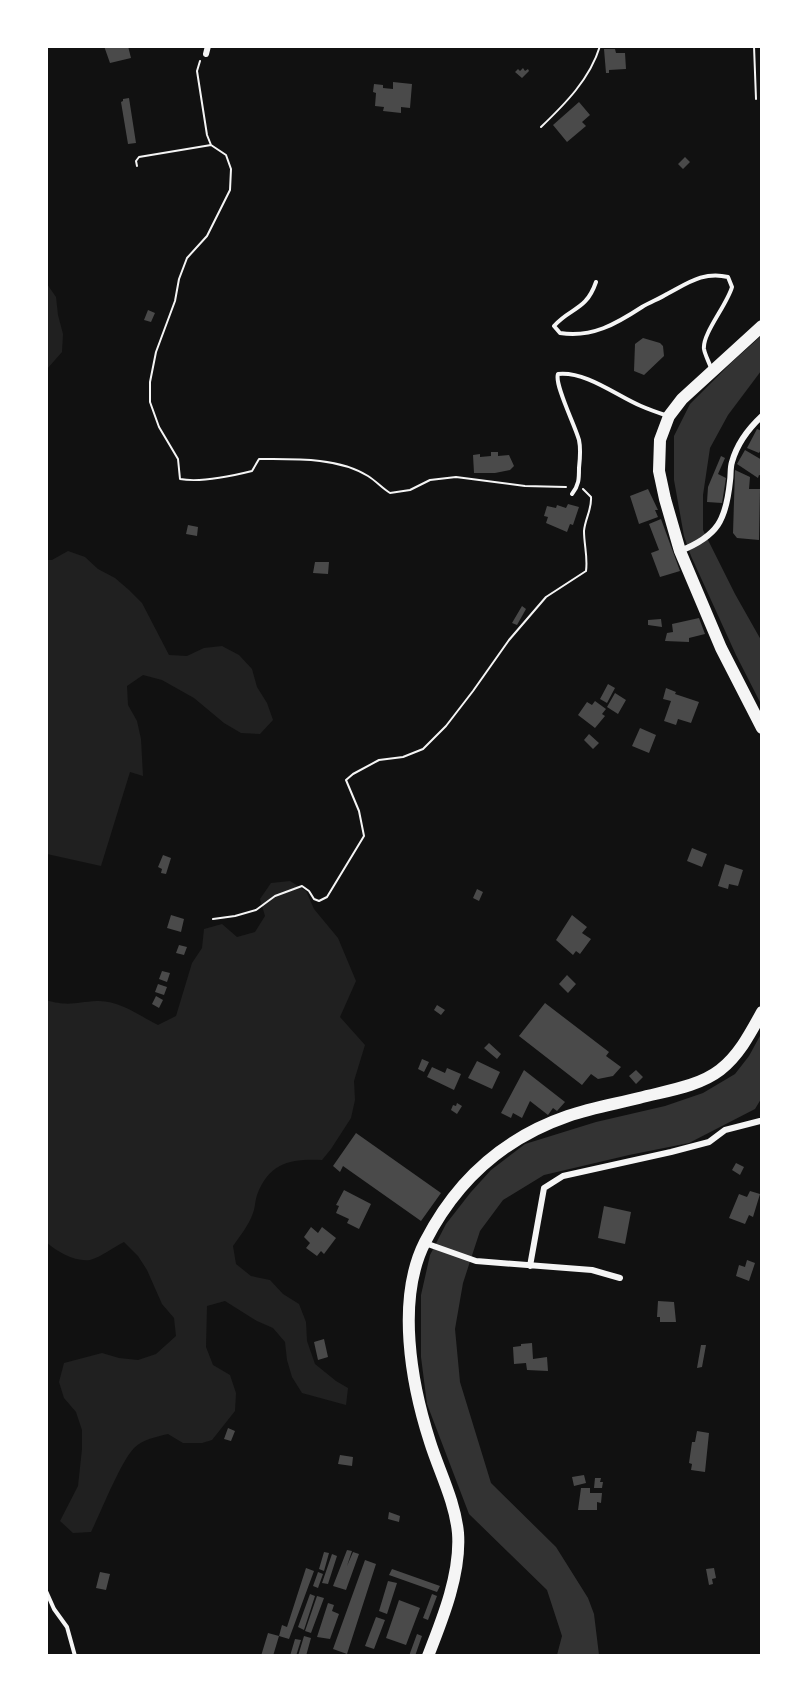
<svg xmlns="http://www.w3.org/2000/svg" width="808" height="1702" font-family="Karla,sans-serif">
<rect width="100%" height="100%" fill="#111"/>
<path fill="#202020" d="M47 284 56 297 58 315 63 334 62 352 47 369Z
M68 551 85 557 98 569 115 578 129 590 142 603 169 655 187 656 204 648 222 646 239 655 252 669 257 687 267 703 273 720 260 734 241 733 224 723 194 698 162 680 143 675 127 686 128 705 137 721 141 739 143 776 130 772 101 866 47 854V560H52Z
M290 881 306 891 314 909 338 938 356 981 340 1017 365 1045 354 1081 355 1100 351 1118 331 1149 322 1160C290 1159 270 1162 257 1195 255 1201 255 1208 253 1213 249 1225 240 1236 233 1246L236 1264 251 1276 270 1280 283 1294 299 1304 306 1322 307 1341 315 1364 336 1381 348 1388 346 1405 302 1393 292 1377 287 1360 285 1342 273 1328 257 1321 225 1301 207 1306 206 1347 213 1365 230 1375 236 1393 235 1411 212 1440 202 1443H183L168 1434C156 1437 143 1439 134 1448 120 1463 101 1512 91 1532L73 1533 60 1521 78 1486 82 1449V1430L76 1412 64 1398 59 1382 64 1363 102 1353 119 1358 138 1360 156 1354 176 1336 174 1318 162 1304 147 1270 138 1256 124 1242C114 1247 101 1257 90 1260 75 1262 58 1252 47 1243L46 1000C69 1007 76 1002 97 1001 119 1000 140 1016 158 1025L176 1016 192 963 202 948 204 929 222 924 237 937 255 932 265 916 260 899 271 883Z"/>
<path fill="#333" d="M761 336V371L728 415 710 448 703 495V530L735 594 761 640V704L736 655 691 556 684 536 674 480V436L690 404 731 363Z
M761 1034V1099L755 1109 689 1143 629 1155 544 1175 503 1200 480 1231 463 1283 455 1329 460 1382 491 1483 556 1547 588 1598 594 1614 599 1655H557L562 1636 547 1590 469 1514 427 1404 421 1357V1295L430 1255 446 1224 471 1192 491 1170 525 1144 596 1122 665 1106 703 1093 735 1074 749 1056Z"/>
<path fill="#4a4a4a" d="M104 46H128L131 58 110 63Z
M604 49H615L616 53H625L626 69 609 70V73H606Z
M523 68 525 71 528 69 529 71 522 78 515 72 518 69 520 71Z
M393 82 412 84 410 108 401 107V113L383 111 384 107 375 106 376 93 373 92 374 84 383 85V88L393 89Z
M129 98 136 143 128 144 121 102 123 101V99Z
M579 102 590 115 582 122 586 126 567 142 553 125Z
M685 157 690 162 683 169 678 164Z
M148 310 155 313 151 322 144 320Z
M643 338 660 343 663 346 664 356 644 375 634 371 635 344Z
M757 429 762 431V448L759 453 747 448Z
M745 450 762 460V476L759 475 758 478 737 464Z
M491 452H498V456L509 455 514 466 510 470 495 473H474L473 455 480 454V457L491 456Z
M721 456 725 458 718 474 726 478 722 503 707 502 708 487Z
M735 470 750 477 749 489H760L759 540 737 538 733 533Z
M648 489 658 510H655L658 517 639 524 630 496Z
M568 504 579 507 573 525 570 524 567 532 546 523 548 517 544 516 547 506 556 508 557 505 566 508Z
M661 519 680 571 660 577 651 553 659 550 649 524Z
M188 525 198 527 197 536 186 534Z
M315 562H329L328 574 313 573Z
M522 606 526 609 517 625 512 623Z
M699 618 705 634 689 638V642L665 641 667 633 673 632 672 624Z
M661 619 662 627 648 625V620Z
M608 684 615 688 607 703 600 699Z
M666 688 676 692 675 694 699 702 691 723 678 719 676 725 664 721 671 701 663 699Z
M615 693 626 700 618 714 607 707Z
M595 701 606 709 602 714 605 716 595 728 578 715 587 702 592 705Z
M640 728 656 735 649 753 632 746Z
M589 734 599 743 593 749 584 740Z
M692 848 707 854 702 867 687 861Z
M163 855 171 858 166 874 161 873 162 869 158 867Z
M725 864 743 870 738 886 729 884 728 889 718 886Z
M477 889 483 892 479 901 473 898Z
M171 915 184 919 181 932 167 928Z
M572 915 587 927 582 933 591 939 580 954 576 951 573 955 556 940Z
M179 945 187 947 184 955 176 953Z
M162 971 170 973 167 982 159 979Z
M567 975 576 984 568 993 559 984Z
M158 984 167 987 164 995 155 992Z
M156 996 163 1000 159 1008 152 1004Z
M545 1003 609 1052 606 1056 621 1067 613 1076 598 1079 591 1074 582 1085 519 1036Z
M437 1005 445 1010 441 1015 434 1010Z
M489 1043 501 1054 497 1059 484 1048Z
M422 1059 429 1062 424 1072 418 1069Z
M477 1061 500 1072 492 1089 468 1078Z
M432 1067 445 1073 447 1068 461 1074 454 1090 427 1077Z
M524 1070 565 1102 557 1111 553 1108 548 1115 530 1101 522 1118 513 1113 511 1118 501 1113Z
M636 1070 643 1077 636 1084 629 1076Z
M457 1103 462 1106 457 1114 451 1110 453 1105 456 1106Z
M356 1133 441 1193 421 1221 343 1166 340 1172 333 1166Z
M736 1163 744 1167 740 1175 732 1170Z
M344 1190 371 1204 359 1229 347 1223 349 1219 336 1213 339 1206 336 1205Z
M750 1191 760 1194 753 1217 749 1215 745 1224 729 1218 739 1194 747 1197Z
M604 1206 631 1212 625 1244 598 1238Z
M311 1227 318 1233 322 1227 336 1238 324 1254 321 1251 317 1256 306 1248 310 1243 304 1237Z
M747 1260 755 1263 749 1281 736 1276 739 1265 745 1267Z
M658 1301 674 1302 676 1322H660V1317H657Z
M324 1339 328 1357 318 1360 314 1342Z
M532 1343 533 1359 547 1357 548 1371 527 1370 526 1363 514 1364 513 1347 521 1346V1344Z
M701 1345H706L702 1367 697 1368Z
M228 1428 235 1431 231 1441 224 1439Z
M697 1431 709 1433 705 1472 691 1470 692 1464 689 1463 692 1442H695Z
M340 1455 353 1457 352 1466 338 1464Z
M584 1475 586 1483 574 1486 572 1477Z
M595 1478H601L600 1482H603L602 1488H594Z
M581 1488H590V1493H602L601 1503 597 1502V1510H578Z
M389 1512 400 1516 399 1522 388 1519Z
M347 1550 352 1551 347 1566 353 1552 359 1554 346 1590 333 1586Z
M324 1552 329 1553 324 1571 319 1569Z
M332 1554 337 1556 328 1584 322 1583Z
M365 1560 376 1564 347 1654 333 1649Z
M306 1568 314 1571 289 1639 279 1636 282 1625 287 1627Z
M714 1568 716 1578 712 1579 713 1584 709 1585 706 1569Z
M392 1569 440 1586 437 1592 389 1575Z
M100 1572 110 1574 106 1590 96 1588Z
M318 1572 323 1574 318 1588 313 1586Z
M388 1581 397 1583 387 1614 379 1611Z
M310 1594 315 1596 304 1630 298 1627Z
M432 1594 437 1596 428 1620 423 1618Z
M317 1596 324 1598 311 1633 305 1631Z
M399 1600 420 1608 406 1645 386 1638Z
M328 1603 334 1605 332 1611 339 1614 330 1639 317 1637Z
M376 1617 385 1620 374 1649 365 1646Z
M268 1633 279 1636 273 1656H261Z
M417 1634 422 1636 415 1656H409Z
M304 1636 311 1638 306 1656H298Z
M295 1639 301 1640 296 1656H290Z"/>
<g fill="none" stroke-linecap="round" stroke-linejoin="round">
<path stroke="#f5f5f5" stroke-width="2" d="M754 46 756 99
M200 61 197 71 207 135 211 145 226 155 231 169 230 190 207 236 187 258 179 279 175 301 156 352 150 382V402L159 427 178 459 180 479C201 483 232 476 252 471L259 459C293 459 338 457 368 476 376 481 382 488 390 493L410 490 430 480 456 477 525 486 566 487
M541 127C565 104 590 79 600 46
M137 166 136 161 139 157 211 145
M213 919 235 916 256 910 275 896 302 886 309 891 314 899 319 901 327 897 364 836 359 811 346 780 353 774 379 760 403 757 423 749 446 726 473 691 509 640 546 597 586 571C588 557 584 545 584 531 585 519 592 509 591 497L583 489"/>
<path stroke="#f5f5f5" stroke-width="4" d="M596 282C586 311 571 307 554 326L560 333C592 338 616 324 642 307 650 302 659 299 667 294 688 283 704 271 728 277L732 287C727 305 702 334 704 349 705 355 709 362 711 368
M572 494C579 485 579 479 579 468 580 459 581 449 579 440 575 425 554 384 558 374 586 371 617 396 641 406 650 410 659 413 668 416
M46 1591 54 1609 67 1627 75 1656"/>
<path stroke="#f5f5f5" stroke-width="6" d="M206 54 208 46
M680 551C718 536 726 520 730 481 731 475 730 468 732 462 737 444 748 429 762 416
M425 1243 476 1261 592 1270 620 1278
M530 1266 544 1188 563 1176 671 1152 709 1142 725 1130 760 1121"/>
<path stroke="#f5f5f5" stroke-width="12" d="M762 326 682 399 669 416 660 440 659 471 665 499 680 551 721 648 762 728
M428 1656C443 1618 461 1573 458 1533 455 1501 439 1471 430 1442 411 1383 396 1299 425 1242 456 1181 504 1138 568 1116 591 1108 615 1104 639 1098 665 1091 698 1087 720 1070 739 1055 750 1034 762 1012"/>
</g>
<rect width="808" height="1702" fill="none" stroke="#ffffff" stroke-width="96"/>
</svg>
